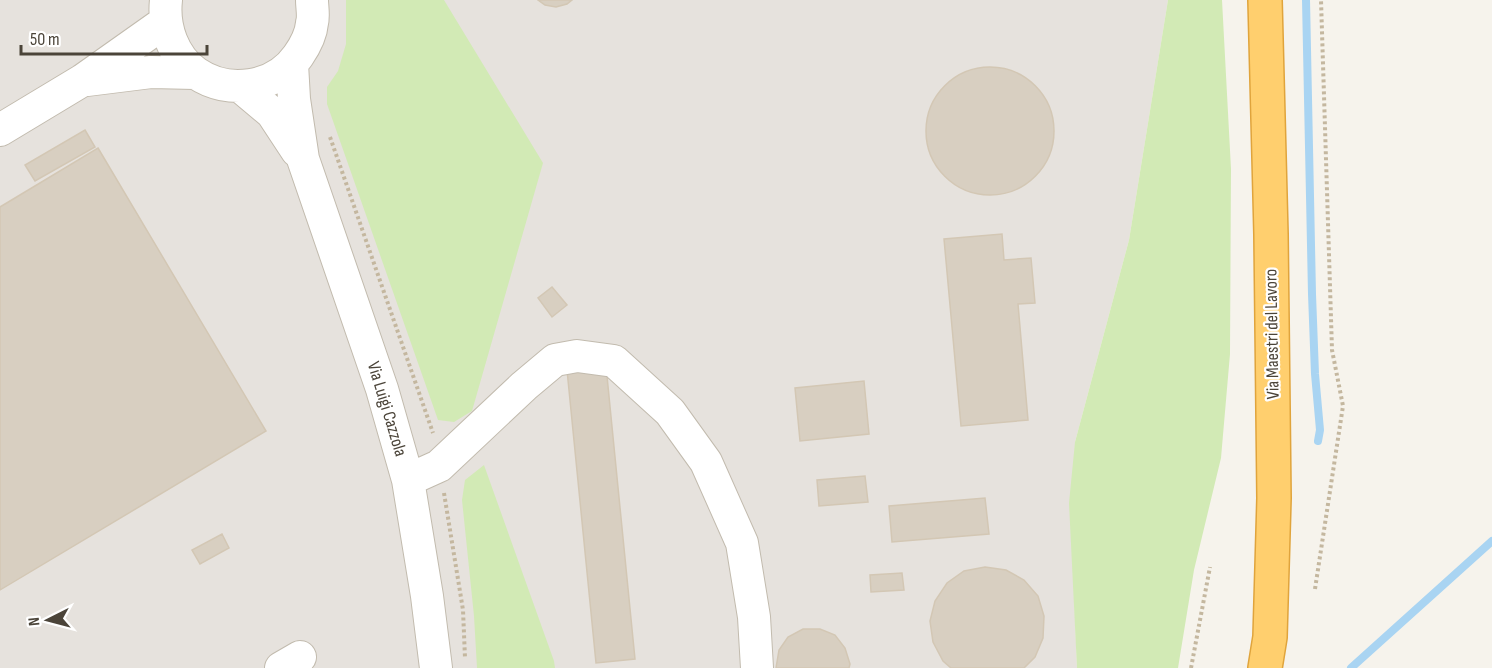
<svg xmlns="http://www.w3.org/2000/svg" width="1492" height="668" font-family="'Sofia Sans Condensed',sans-serif">
<rect width="100%" height="100%" fill="#f6f3ec"/>
<path fill="#e6e2dd" d="M0 0H1168L1129 240 1075 442 1074 592 1077 668H0Z"/>
<path fill="#d2eab5" d="M346 0H444L543 163 472 411 454 422 438 420 327 104V87L338 71 346 44Z
M1168 0H1222L1231 169 1230 354 1221 458 1194 570 1178 668H1077L1069 503 1075 442 1129 240Z
M484 465 554 661 555 668H477L474 616 462 500 465 480Z"/>
<g fill="none" stroke-linecap="round" stroke-linejoin="round">
<path stroke="#a9d4f2" stroke-width="8" d="M1306 0 1312 294 1315 374 1320 430 1318 441
M1351 668 1492 541"/>
</g>
<path fill="#d8cfc1" stroke="#d3c7b4" stroke-width="1.5" d="M538 0H572L567 4 556 7 545 5Z
M926 131a64 64 0 1 1 128 0a64 64 0 1 1-128 0Z
M85 130 95 147 35 181 25 165Z
M98 148 266 431 0 590V207Z
M1002 234 1004 260 1031 258 1035 303 1018 304 1028 420 961 426 944 239Z
M552 287 567 305 552 317 538 298Z
M606 366 635 659 596 663 567 370Z
M864 381 869 434 800 441 795 388Z
M865 476 868 502 819 506 817 480Z
M985 498 989 534 892 542 889 506Z
M222 534 229 548 200 564 192 550Z
M985 567 1006 570 1024 580 1038 596 1044 616 1043 638 1035 657 1024 668H951L943 661 933 642 930 621 935 601 947 583 964 571Z
M902 573 904 590 871 592 870 575Z
M803 629H820L835 635 845 648 850 664 849 668H776L779 650 788 637Z"/>
<g fill="none" stroke-linecap="round" stroke-linejoin="round">
<g stroke="#c2bbae" stroke-width="34">
<path id="minor" d="M166 0C163 27 173 57 196 73 228 95 275 89 298 56 305 46 311 35 312 23 314 16 312 7 312 0
M292 64 294 99 303 159 382 389 408 480 427 596 436 668
M87 80 151 72 195 73
M241 87 272 113 297 151
M0 130 83 80 165 22
M408 480 439 466 524 386 555 360 577 356 614 361 670 412 706 462 742 543 754 617 757 668
M281 668 300 657"/>
</g>
<g stroke="#e0a43c" stroke-width="36">
<path id="highway" d="M1265 668 1270 637 1274 498 1271 234 1265 0"/>
</g>
<path stroke="#c4b79f" stroke-width="4" stroke-dasharray="3 3" stroke-linecap="butt" d="M330 137 433 433
M444 493 463 610 465 658
M1315 589 1343 406 1332 350 1321 0
M1191 668 1210 567"/>
<use href="#minor" stroke="#fff" stroke-width="32"/>
<use href="#highway" stroke="#ffcf6e" stroke-width="33"/>
</g>
<g text-anchor="middle" dominant-baseline="central" stroke-width="4.5" stroke-linejoin="round" paint-order="stroke">
<g font-size="18" fill="#4b4439" stroke="#fff">
<text transform="translate(1272 334) rotate(-91)">Via Maestri del Lavoro</text>
<text transform="translate(387 409) rotate(73)">Via Luigi Cazzola</text>
</g>
</g>
<g transform="translate(48 620) rotate(264)" stroke="#ffffff" stroke-width="4.5" paint-order="stroke">
<path d="M0-4.5L10 22L0 15L-10 22Z" fill="#4b4439"/>
<text y="-9" font-size="16" font-weight="bold" text-anchor="middle" fill="#4b4439">N</text>
</g>
<path d="M21 45v9h186v-9" fill="none" stroke="#4b4439" stroke-width="3"/>
<text x="30" y="45" font-size="18" fill="#4b4439" stroke="#ffffff" stroke-width="4.5" paint-order="stroke">50 m</text>
</svg>
